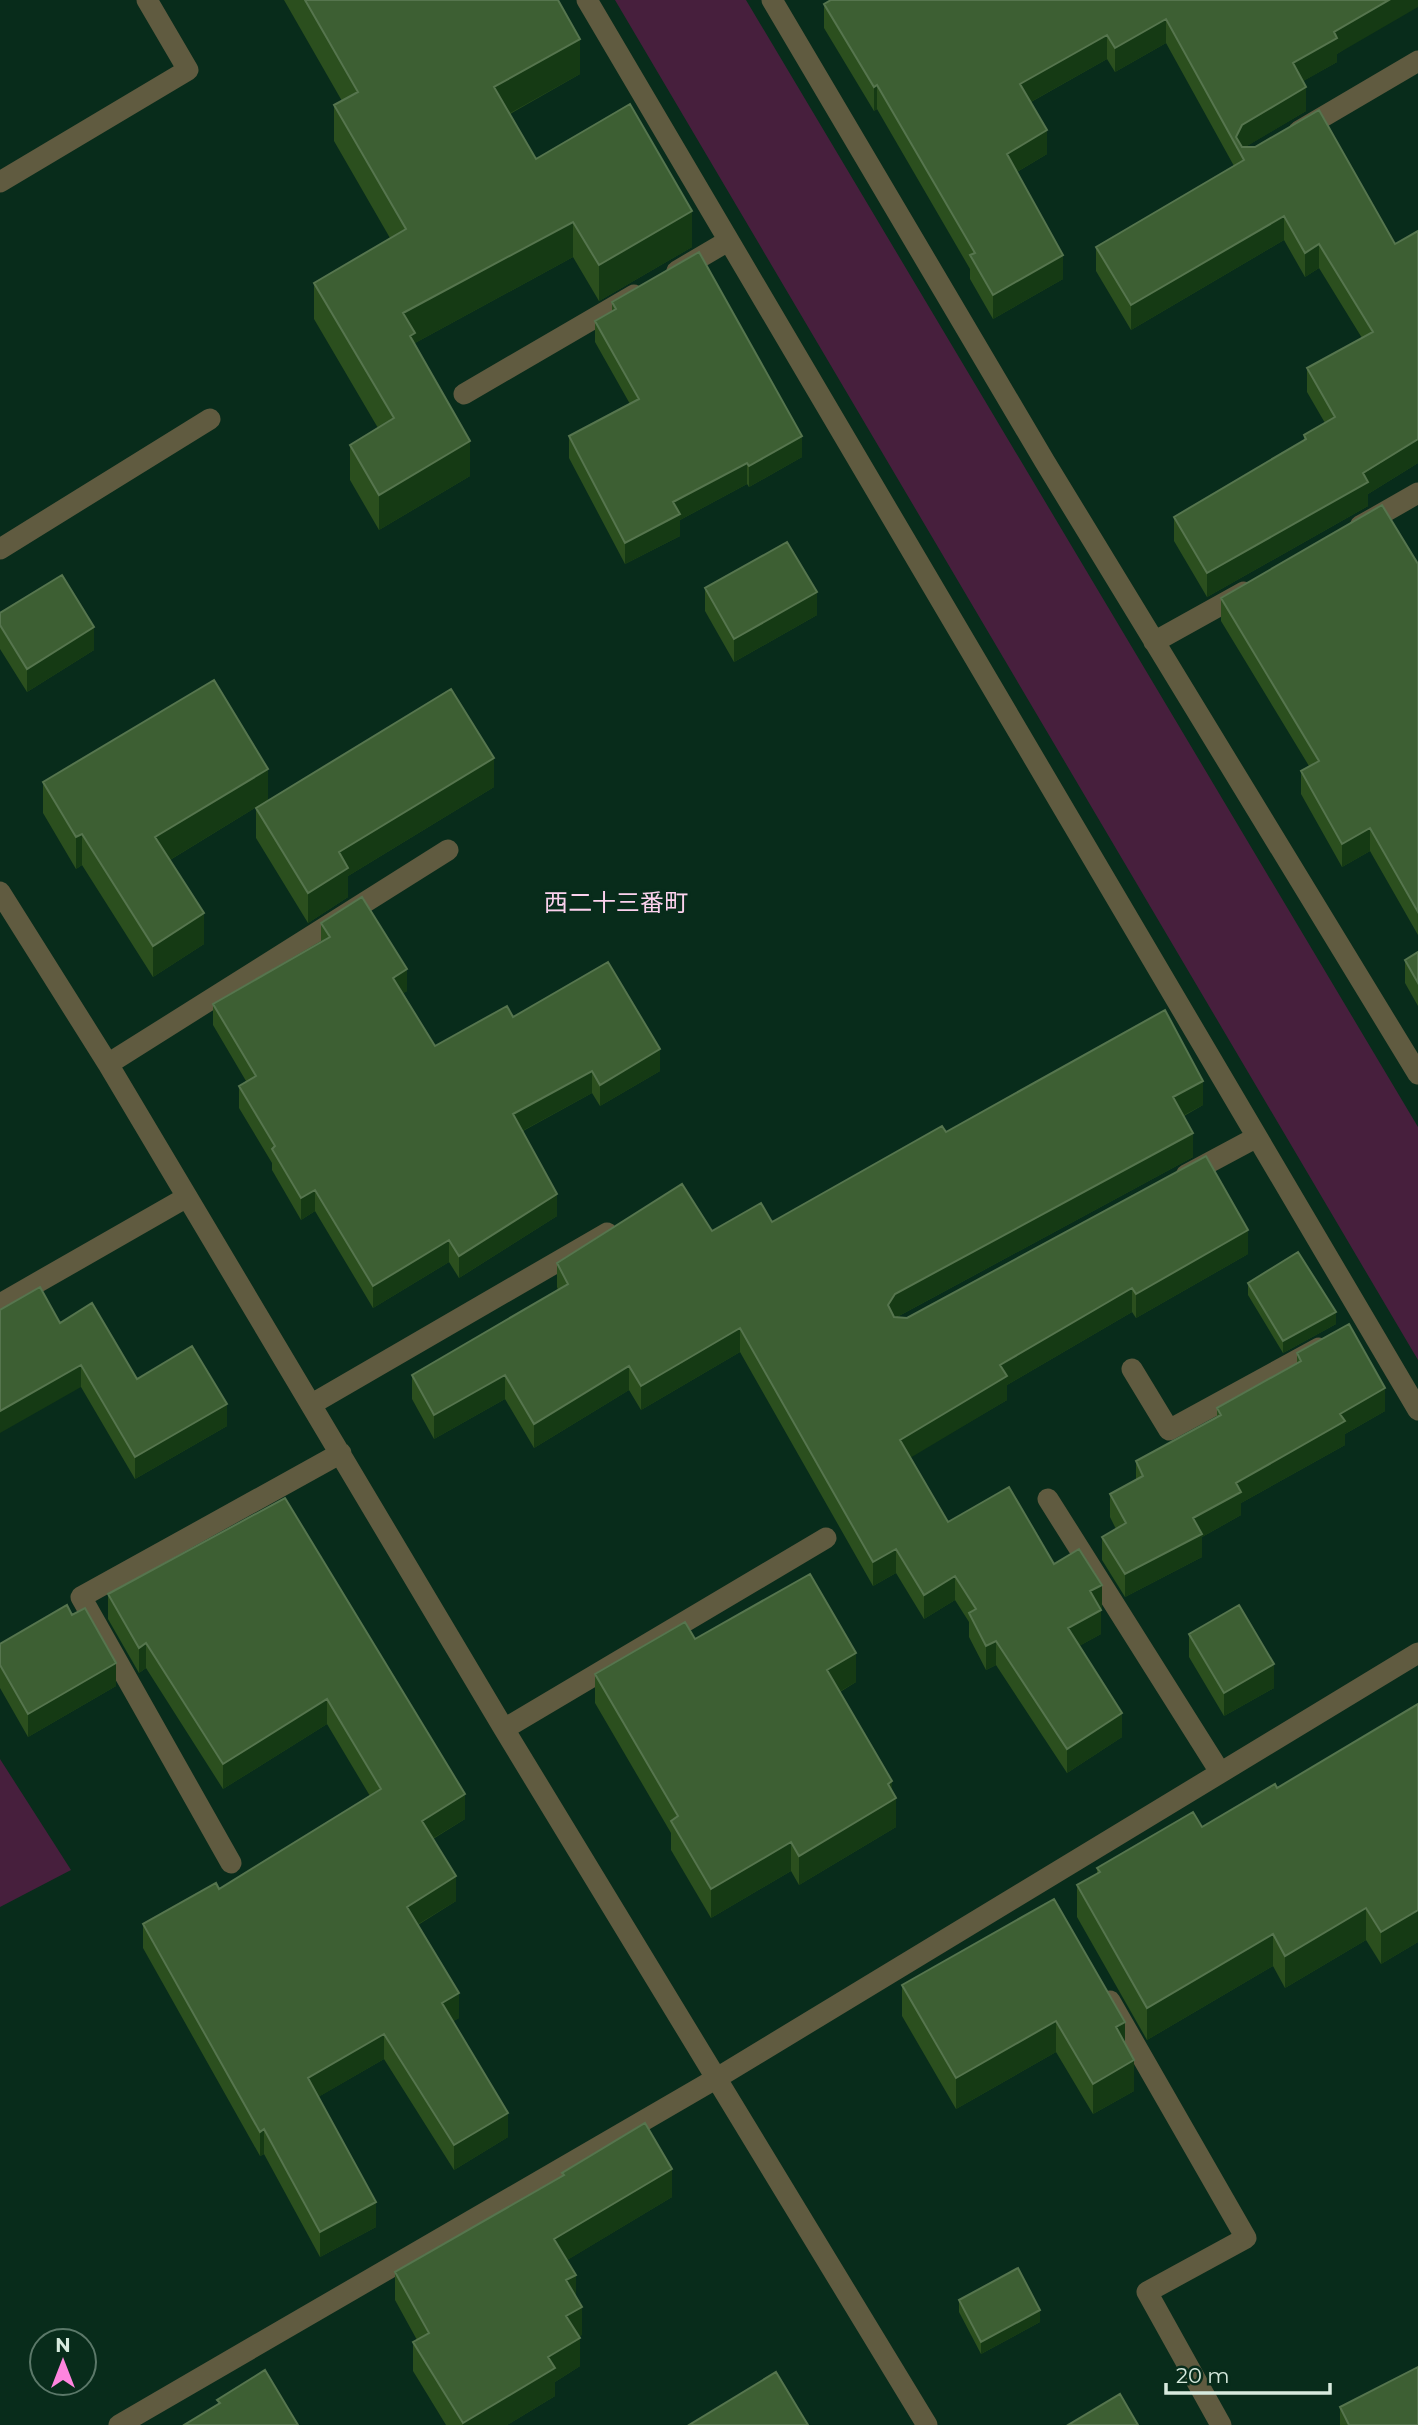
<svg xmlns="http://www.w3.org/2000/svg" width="1418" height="2425" font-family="Montserrat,'Noto Sans JP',sans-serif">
<rect width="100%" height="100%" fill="#082c1b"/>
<path fill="#471f3d" d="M615 0H746L1418 1127V1360Z
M0 1759 71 1870 0 1907Z"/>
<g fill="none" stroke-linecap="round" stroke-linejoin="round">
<path stroke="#605b40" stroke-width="21" d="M587 0 1418 1410
M772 0 1045 462 1418 1074
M1299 131 1418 61
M0 182 188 70 147 0
M677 271 728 241
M464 394 634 295
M1360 526 1418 493
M0 549 210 419
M1154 642 1244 592
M0 892 108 1064 504 1729 927 2425
M108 1064 448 850
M1186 1175 1257 1137
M0 1304 187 1197
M1132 1369 1169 1430 1319 1348
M312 1404 607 1233
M1048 1499 1220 1772
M504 1729 826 1538
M231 1863 81 1597 341 1453
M1110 2001 1246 2238 1147 2292 1221 2425
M119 2425 717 2078 1418 1653"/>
</g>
<path fill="#2b4f1e" d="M284 0H558L580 74 510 114 536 159 692 247 599 301 573 257 415 343V345L470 476 379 530 350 480V445L378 428 314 319V283L390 238 334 141V105L342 101Z
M1418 0 1337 54V62L1303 81 1306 111 1245 147 1395 244 1418 231V463L1368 494V506L1207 597 1174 541V517L1304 441V435L1325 423 1307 392V368L1362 338 1319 268 1305 277 1284 240 1131 330 1096 271V247L1234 166 1166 43 1115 72 1107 59 1031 102 1047 154 1017 172 1063 279 993 319 970 279V269L877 109 874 111 824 28V4Z
M612 302 802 457 749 487 747 484 680 520V536L625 564 569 458V436L630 404 595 342V321L612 312Z
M1418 564V935L1370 851 1342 867 1301 794V771L1309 766 1221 621V598Z
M705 588 817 615 734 662 705 611Z
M0 613 94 650 27 692 0 649Z
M43 782 268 800 170 860 204 944 153 977 82 865 76 869 43 813Z
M494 787 348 876V897L308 923 256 838V808Z
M321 923 407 991 403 993 435 1046 513 1017 660 1071 600 1106 592 1093 523 1131 557 1216 459 1278 449 1262 373 1308 315 1211 301 1220 272 1170V1163L239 1108V1086L246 1081 213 1025V1004L321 941Z
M1418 952V1006L1405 983V960Z
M1203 1105 1184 1116 1193 1157 897 1317 907 1318 1248 1254 1136 1318 1132 1312 1007 1385V1400L910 1457 948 1522 1054 1564 1102 1609 1101 1610V1634L1079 1646 1122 1737 1067 1773 996 1665 986 1670 969 1637V1622L955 1600 924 1619 896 1573 873 1586 740 1352 641 1410 629 1390 534 1448 505 1399 434 1439 412 1399V1375L558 1290 557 1287V1263L712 1231 772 1222 946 1132Z
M1248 1283 1336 1324 1283 1353 1248 1295Z
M60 1323 137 1379 227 1426 135 1479 81 1387Z
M1297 1353 1385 1411 1345 1434V1445L1241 1503V1515L1202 1537V1557L1125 1597 1102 1560V1537L1116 1529 1110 1517V1494L1136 1480V1461L1217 1417V1408L1297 1363Z
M285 1498 465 1819 433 1839 456 1901 418 1925 459 2018 453 2021 508 2137 454 2170 384 2059 318 2097 376 2227 320 2257 264 2154 260 2156 143 1948V1924L219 1889 370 1796 327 1724 223 1789 146 1668 139 1673 108 1619V1594Z
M1189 1634 1274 1688 1224 1716 1189 1657Z
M695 1639 856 1682 840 1692 892 1791 896 1827 799 1885 791 1871 711 1918 671 1850V1833L595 1703V1674Z
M0 1644 116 1686 28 1737 0 1688Z
M1418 1704V1942L1381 1964 1366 1940 1285 1988 1273 1966 1147 2040 1077 1917V1885L1097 1874V1868L1202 1827 1277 1788Z
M1054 1899 1125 2043 1134 2091 1093 2114 1056 2052 956 2109 902 2016V1985Z
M562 2173 672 2197 567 2260 576 2298 582 2335 579 2336 580 2366 555 2382V2396L507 2425H446L413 2371V2342L417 2340 395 2300V2272L562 2176Z
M959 2300 1040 2322 981 2354 959 2312Z
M1340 2407 1418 2425H1340Z"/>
<path fill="#153a14" d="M1389 0H1418V7L1337 54V62L1293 87V63L1334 32Z
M1166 19V43L1115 72V48Z
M1107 35V59L1020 108V84Z
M580 39V74L494 122V87Z
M877 85V109L874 111V87Z
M1306 87V111L1242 149 1236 137 1242 125Z
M1047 130V154L1007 178V154Z
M692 211V247L599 301V265Z
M1284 216V240L1131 330V305Z
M573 222V257L415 343V369L403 313Z
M1319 244V268L1305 277V253Z
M1063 255V279L993 319V295Z
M802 436V457L749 487V466Z
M1418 439V463L1368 494V506L1207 597V573Z
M470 441V476L379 530V495Z
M747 463V484L680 520V536L625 564V543L673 502Z
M817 592V615L734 662V639Z
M94 627V650L27 692V669Z
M494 758V787L348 876V897L308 923V893L339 852Z
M268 769V800L155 869V837Z
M1370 828V851L1342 867V844Z
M82 834V865L76 869V837Z
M204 913V944L153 977V946Z
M407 969V991L393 1000V978Z
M660 1049V1071L600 1106V1085Z
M592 1071V1093L513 1136V1114Z
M1203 1081V1105L1173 1121V1097Z
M1193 1133V1157L895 1318 888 1305 895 1294Z
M315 1190V1211L301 1220V1198Z
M557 1194V1216L459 1278V1256Z
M1248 1230V1254L1136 1318V1294Z
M449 1240V1262L373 1308V1286Z
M1132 1288V1312L1007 1385V1400L900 1464V1440L1000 1365Z
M1336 1312V1324L1283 1353V1341Z
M740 1328V1352L641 1410V1386Z
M81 1365V1387L0 1433V1411Z
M629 1366V1390L534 1448V1424Z
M505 1375V1399L434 1439V1415Z
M1385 1388V1411L1345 1434V1445L1241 1503V1515L1202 1537V1557L1125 1597V1574L1236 1483 1340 1414Z
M227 1404V1426L135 1479V1457Z
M896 1549V1573L873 1586V1562Z
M955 1576V1600L924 1619V1595Z
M1102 1585V1609L1090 1615V1591Z
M1101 1610V1634L1068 1652V1628Z
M996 1641V1665L986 1670V1646Z
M146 1643V1668L139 1673V1648Z
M856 1653V1682L827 1699V1670Z
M116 1663V1686L28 1737V1714Z
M1274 1664V1688L1224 1716V1693Z
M327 1699V1724L223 1789V1764Z
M1122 1713V1737L1067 1773V1749Z
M892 1781V1800L896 1798V1827L799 1885V1856L888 1784Z
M465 1794V1819L422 1845V1821Z
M791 1842V1871L711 1918V1889Z
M456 1876V1901L407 1931V1907Z
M1366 1908V1940L1285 1988V1956Z
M1418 1910V1942L1381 1964V1932Z
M1273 1934V1966L1147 2040V2008Z
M459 1993V2018L442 2028V2003Z
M1056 2021V2052L956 2109V2078Z
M1125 2022V2053L1116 2027Z
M384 2034V2059L308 2103V2078Z
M1134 2060V2091L1093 2114V2084Z
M508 2113V2137L454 2170V2145Z
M264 2129V2154L260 2156V2132Z
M672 2169V2197L554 2268V2239Z
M376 2202V2227L320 2257V2232Z
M576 2275V2303L566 2280Z
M582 2307V2335L566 2344V2316Z
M1040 2310V2322L981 2354V2342Z
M580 2338V2366L555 2382V2396L507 2425H463V2423L548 2357Z"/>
<path fill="#3d5f33" stroke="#56754e" stroke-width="2" d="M305 0H558L580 39 494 87 536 159 630 104 692 211 599 265 573 222 403 313 415 333 410 336 470 441 379 495 350 445 394 418 314 283 406 229 334 105 358 92Z
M831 0H1389L1334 32 1337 38 1293 63 1306 87 1242 125 1236 137 1242 147H1255L1319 110 1395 244 1418 231V439L1363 473 1368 482 1207 573 1174 517 1306 439 1304 435 1335 417 1307 368 1373 332 1319 244 1305 253 1284 216 1131 305 1096 247 1244 160 1166 19 1115 48 1107 35 1020 84 1047 130 1007 154 1063 255 993 295 970 255 975 253 877 85 874 87 824 4Z
M699 252 802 436 749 466 747 463 673 502 680 514 625 543 569 436 639 399 595 321 616 309 612 302Z
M1382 505 1418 564V912L1370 828 1342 844 1301 771 1319 761 1221 598Z
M787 542 817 592 734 639 705 588Z
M62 575 94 627 27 669 0 625V613Z
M214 680 268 769 155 837 204 913 153 946 82 834 76 837 43 782Z
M451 689 494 758 339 852 348 868 308 893 256 808Z
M362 897 407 969 393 978 435 1046 507 1006 513 1017 608 962 660 1049 600 1085 592 1071 513 1114 557 1194 459 1256 449 1240 373 1286 315 1190 301 1198 272 1149 275 1146 239 1086 256 1076 213 1004 330 937 321 923Z
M1418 952V983L1405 960Z
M1165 1010 1203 1081 1173 1097 1193 1133 895 1294 888 1305 894 1317 907 1318 1206 1156 1248 1230 1136 1294 1132 1288 1000 1365 1007 1376 900 1440 948 1522 1009 1487 1054 1564 1079 1549 1102 1585 1090 1591 1101 1610 1068 1628 1122 1713 1067 1749 996 1641 986 1646 969 1613 976 1609 955 1576 924 1595 896 1549 873 1562 740 1328 641 1386 629 1366 534 1424 505 1375 434 1415 412 1375 568 1284 557 1263 682 1184 712 1231 761 1203 772 1222 942 1126 946 1132Z
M1298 1252 1336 1312 1283 1341 1248 1283Z
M40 1287 60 1323 92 1303 137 1379 192 1346 227 1404 135 1457 81 1365 0 1411V1310Z
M1349 1324 1385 1388 1340 1414 1345 1421 1236 1483 1241 1492 1193 1518 1202 1534 1125 1574 1102 1537 1126 1523 1110 1494 1143 1476 1136 1461 1221 1415 1217 1408 1301 1361 1297 1353Z
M285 1498 465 1794 422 1821 456 1876 407 1907 459 1993 442 2003 508 2113 454 2145 384 2034 308 2078 376 2202 320 2232 264 2129 260 2132 143 1924 216 1883 219 1889 381 1789 327 1699 223 1764 146 1643 139 1648 108 1594Z
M810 1574 856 1653 827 1670 892 1781 888 1784 896 1798 799 1856 791 1842 711 1889 671 1821 678 1816 595 1674 685 1622 695 1639Z
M67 1605 72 1615 85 1608 116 1663 28 1714 0 1665V1644Z
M1239 1605 1274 1664 1224 1693 1189 1634Z
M1418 1704V1910L1381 1932 1366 1908 1285 1956 1273 1934 1147 2008 1077 1885 1100 1872 1097 1868 1193 1812 1202 1827 1275 1784 1277 1788Z
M1054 1899 1125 2022 1116 2027 1134 2060 1093 2084 1056 2021 956 2078 902 1985Z
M645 2123 672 2169 554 2239 576 2275 566 2280 582 2307 566 2316 580 2338 548 2357 555 2368 463 2423 413 2342 429 2333 395 2272 564 2175 562 2173Z
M1018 2268 1040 2310 981 2342 959 2300Z
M1418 2367V2425H1349L1340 2407Z
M265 2370 298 2425H184L220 2403 217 2400Z
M776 2372 808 2425H689Z
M1120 2394 1138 2425H1068Z"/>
<g text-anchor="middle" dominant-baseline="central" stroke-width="6" stroke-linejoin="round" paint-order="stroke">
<g font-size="24" fill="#fcd2ee" stroke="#082c1b">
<text x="616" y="902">西二十三番町</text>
</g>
</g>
<g transform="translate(63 2362)"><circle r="33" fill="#082c1b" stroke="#5b7869" stroke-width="2"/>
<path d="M0-5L12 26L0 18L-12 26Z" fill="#ff85df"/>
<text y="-10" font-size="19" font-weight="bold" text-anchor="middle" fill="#d7eade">N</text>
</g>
<path d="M1166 2383v10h164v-10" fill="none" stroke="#d7eade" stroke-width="3.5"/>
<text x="1176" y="2383" font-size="21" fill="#d7eade" stroke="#082c1b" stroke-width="5" paint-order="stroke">20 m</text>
</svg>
